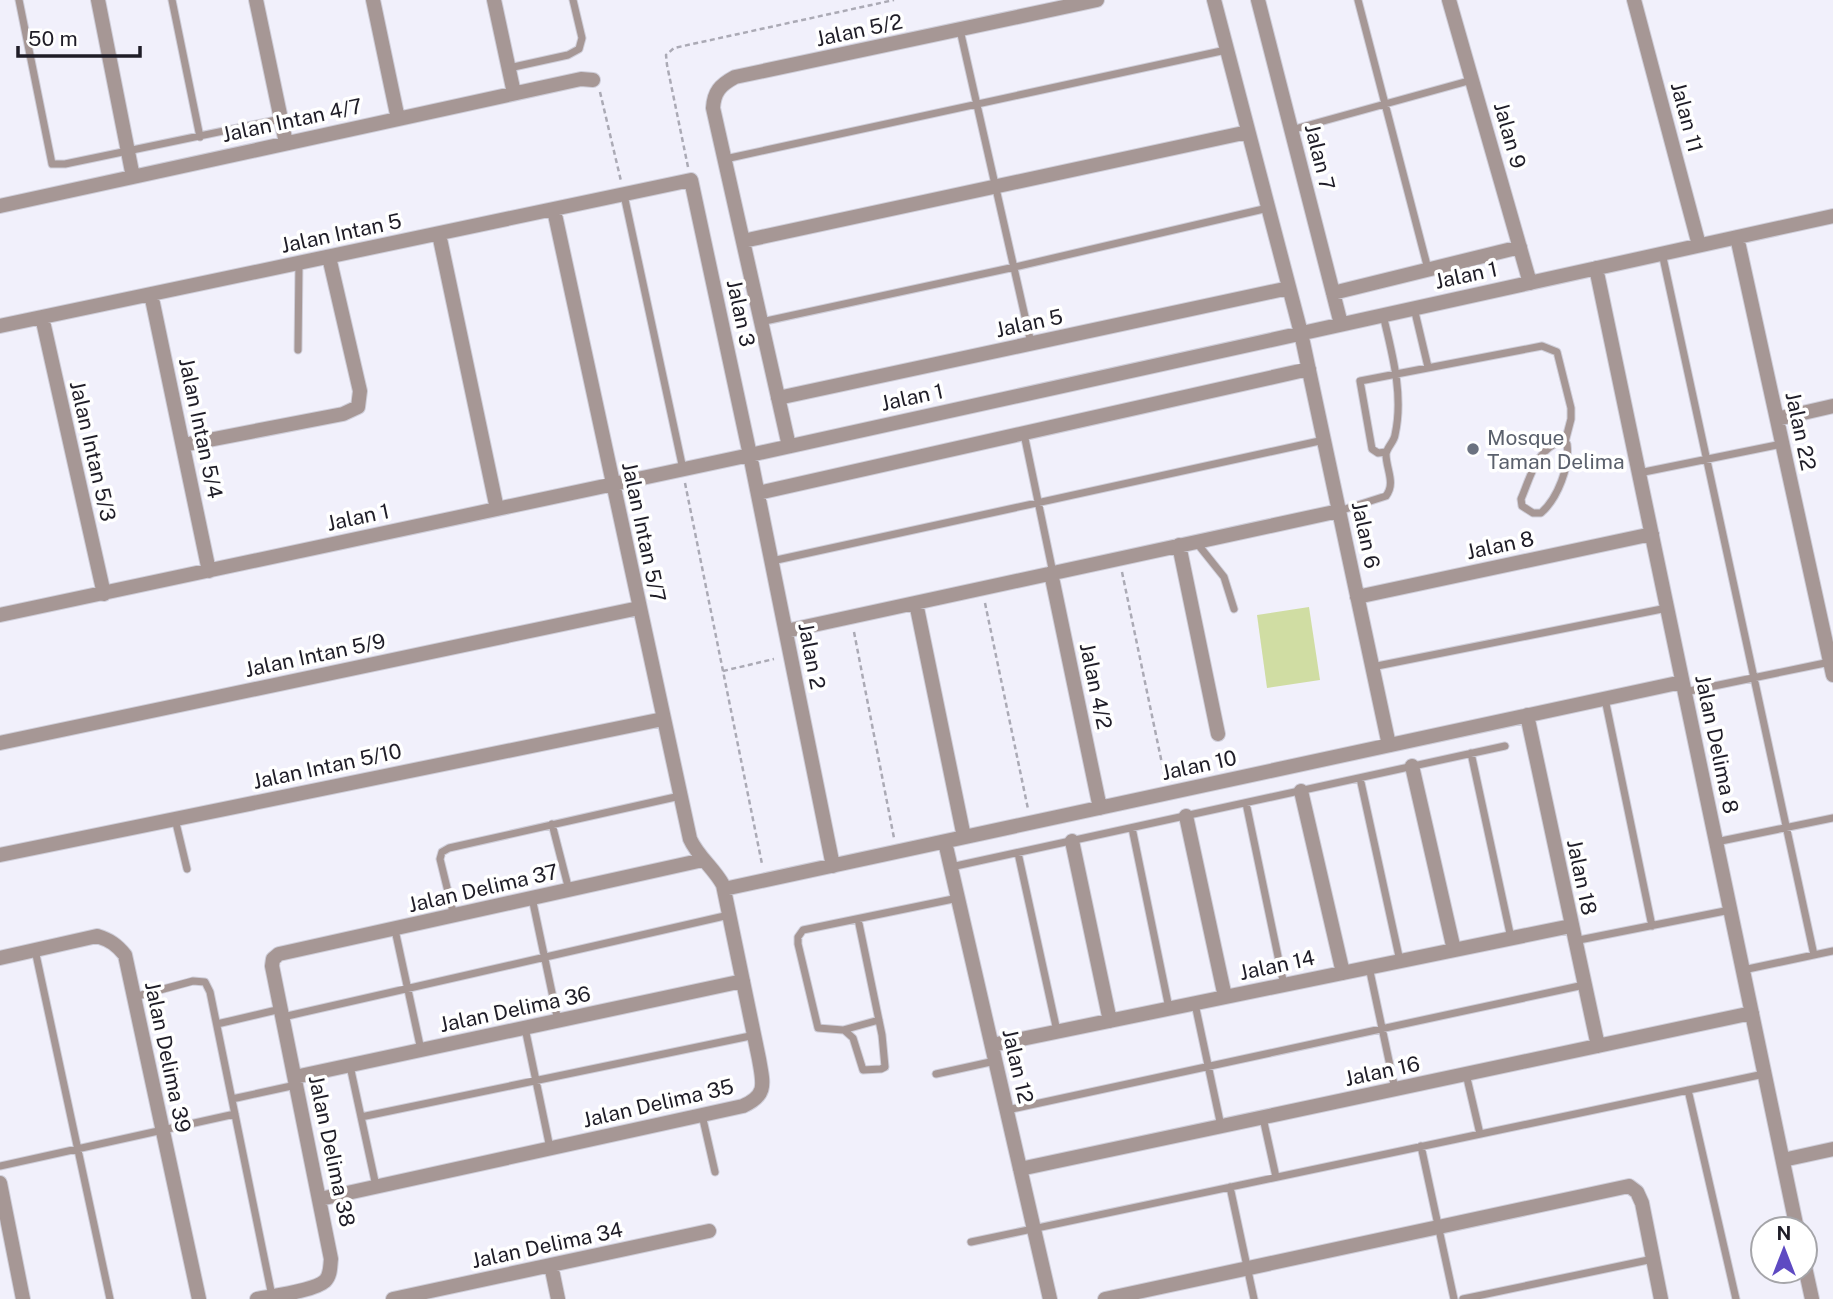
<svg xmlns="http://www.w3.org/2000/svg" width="1833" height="1299" font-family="'Public Sans',sans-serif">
<rect width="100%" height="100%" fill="#f1f0fb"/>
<path fill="#d0dda3" d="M1309 607 1320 680 1267 688 1257 615Z"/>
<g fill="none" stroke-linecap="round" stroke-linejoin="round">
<g stroke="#cfced9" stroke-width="9">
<path id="lane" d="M19 0 52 164H65L281 119
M172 0 200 137
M1358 0 1428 269
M960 30 1031 343
M509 68 568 55 579 49 582 38 573 0
M1291 130 1472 80
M725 159 1226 50
M624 195 683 469
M1662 253 1814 955
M1414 308 1428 367
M761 322 1015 267 1268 208
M298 350 299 263
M1024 434 1053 573
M1562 441 1567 444C1570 466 1558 498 1541 513H1533L1522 506 1521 499C1531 476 1536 449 1562 441Z
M1386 452 1378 453 1372 449 1360 381 1542 346 1557 352 1571 408V419L1565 442
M1639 473 1782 444
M1339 511 1386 496C1396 483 1386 469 1386 454 1387 447 1394 442 1395 435 1404 395 1392 353 1383 315
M1196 542 1224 577 1234 609
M772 561 1324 440
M1372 667 1667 608
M1685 692 1830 662
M1605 699 1652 926
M1471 753 1511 938
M1360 778 1400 961
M1246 803 1284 985
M175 819 187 869
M552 824 569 890
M1132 828 1169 1008
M1716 842 1833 818
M1018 853 1057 1031
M951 867 1505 746
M532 898 558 1021
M454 916 440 859 442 852 449 848 680 796
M395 930 421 1050
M1574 941 1730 910
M35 950 110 1299
M1369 967 1395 1089
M1743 970 1833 951
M134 997 193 981 205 982 210 992 272 1296
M1195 1004 1221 1126
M283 1017 729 915
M879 1020 843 1030 818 1028 798 944V937L803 930 958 898
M217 1024 281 1009
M525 1028 550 1148
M844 1030 853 1038 863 1070 881 1069 885 1067 882 1035 858 919
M350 1066 376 1186
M936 1074 995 1061
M1466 1074 1480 1134
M1688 1090 1736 1299
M232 1099 296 1085
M1007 1110 1584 985
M702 1115 715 1172
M361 1117 755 1035
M1263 1118 1276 1177
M1421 1146 1454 1299
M0 1166 235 1114
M1230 1187 1254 1299
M971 1242 1764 1074
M1463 1299 1653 1259"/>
</g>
<g stroke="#cfced9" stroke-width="16">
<path id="street" d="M98 0 133 177
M256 0 286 143
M373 0 398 119
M494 0 514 93
M1214 0 1301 333 1389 745
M1258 0 1341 324
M1449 0 1530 283
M1634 0 1699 245
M0 206 581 79 593 80
M439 234 497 509
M1737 237 1833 675
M743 241 1248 132
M1596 268 1797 1229
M1333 293 1520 247
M151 294 209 571
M42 317 104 594
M0 326 691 180 750 455 833 866
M778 398 1289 288
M1777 419 1833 406
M183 445 343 414 358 407 360 391 329 257
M789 446 713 108C714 92 720 85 735 77L1097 0
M758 493 1309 369
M1179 545 1218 734
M1051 573 1100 808
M1357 597 1652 534
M916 603 964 837
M0 615 750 455 1833 216
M786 631 1339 511
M1527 715 1598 1046
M0 743 639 608
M1412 766 1454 950
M1301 791 1343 973
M1186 816 1225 997
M1072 841 1110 1021
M945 842 1050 1299
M0 855 663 719
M724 889 1682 682
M0 958 97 936C110 940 117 945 125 955L199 1299
M992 1045 1571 926
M295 1077 743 981
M1783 1160 1833 1149
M1020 1169 1752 1013
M0 1183 23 1299
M320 1199 743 1106C768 1095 763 1083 759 1059L723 885C714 868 698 857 690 839L554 210
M551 1265 558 1299
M1805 1267 1812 1299
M257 1299C273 1296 314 1291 325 1281 331 1275 330 1266 331 1259L272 966 273 959 279 954 703 860
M393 1299 709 1231
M1105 1299 1629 1186 1637 1192 1642 1203 1661 1299"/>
</g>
<path stroke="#abaab5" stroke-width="2.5" stroke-dasharray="5 3.5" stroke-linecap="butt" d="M600 92 621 181
M688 167 667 65 666 55 674 48 894 0
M685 483 762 864
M1122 572 1165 778
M985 603 1028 809
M854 632 894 838
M723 671 774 659"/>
<use href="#lane" stroke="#a69795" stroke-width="7"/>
<use href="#street" stroke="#a69795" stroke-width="14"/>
</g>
<circle fill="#6b7280" stroke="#fff" stroke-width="2.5" cx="1473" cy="449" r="7"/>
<g text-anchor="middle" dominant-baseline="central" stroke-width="7" stroke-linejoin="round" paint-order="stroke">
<g font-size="21" fill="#1f1d27" stroke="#fff">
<text transform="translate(859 30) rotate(-12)">Jalan 5/2</text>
<text transform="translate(1687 117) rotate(75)">Jalan 11</text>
<text transform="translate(292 120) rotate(-12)">Jalan Intan 4/7</text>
<text transform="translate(1510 135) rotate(74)">Jalan 9</text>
<text transform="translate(1320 157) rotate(76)">Jalan 7</text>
<text transform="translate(341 233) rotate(-12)">Jalan Intan 5</text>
<text transform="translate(1466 275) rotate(-12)">Jalan 1</text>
<text transform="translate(741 313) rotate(78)">Jalan 3</text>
<text transform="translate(1029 323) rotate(-12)">Jalan 5</text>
<text transform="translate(912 397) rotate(-12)">Jalan 1</text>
<text transform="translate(201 428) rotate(78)">Jalan Intan 5/4</text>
<text transform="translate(1801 431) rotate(78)">Jalan 22</text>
<text transform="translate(93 451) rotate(77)">Jalan Intan 5/3</text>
<text transform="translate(358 517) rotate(-12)">Jalan 1</text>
<text transform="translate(644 532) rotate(78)">Jalan Intan 5/7</text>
<text transform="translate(1366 535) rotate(78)">Jalan 6</text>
<text transform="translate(1500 545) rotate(-12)">Jalan 8</text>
<text transform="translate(315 655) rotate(-12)">Jalan Intan 5/9</text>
<text transform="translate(812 656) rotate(79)">Jalan 2</text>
<text transform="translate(1096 686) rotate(78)">Jalan 4/2</text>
<text transform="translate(1717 744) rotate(78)">Jalan Delima 8</text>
<text transform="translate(1199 765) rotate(-12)">Jalan 10</text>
<text transform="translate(327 766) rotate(-12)">Jalan Intan 5/10</text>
<text transform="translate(1582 877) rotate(78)">Jalan 18</text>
<text transform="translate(483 888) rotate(-13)">Jalan Delima 37</text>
<text transform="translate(1277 965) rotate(-12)">Jalan 14</text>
<text transform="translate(515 1009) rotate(-12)">Jalan Delima 36</text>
<text transform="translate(168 1057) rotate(78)">Jalan Delima 39</text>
<text transform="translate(1018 1066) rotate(77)">Jalan 12</text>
<text transform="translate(1382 1071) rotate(-12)">Jalan 16</text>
<text transform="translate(658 1103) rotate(-13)">Jalan Delima 35</text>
<text transform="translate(332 1151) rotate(78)">Jalan Delima 38</text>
<text transform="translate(547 1245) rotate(-12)">Jalan Delima 34</text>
</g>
<g font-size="21" fill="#5b616d" stroke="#fff" text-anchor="start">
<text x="1487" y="437">Mosque<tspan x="1487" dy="24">Taman Delima</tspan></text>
</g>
</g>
<g transform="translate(1784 1250)"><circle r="33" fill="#ffffff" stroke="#a5a5a9" stroke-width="2"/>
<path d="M0-5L12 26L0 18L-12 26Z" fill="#5e4ac2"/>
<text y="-10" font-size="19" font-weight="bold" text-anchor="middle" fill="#1f1d27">N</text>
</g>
<path d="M18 46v10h122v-10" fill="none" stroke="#1f1d27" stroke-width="3.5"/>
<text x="28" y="46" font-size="21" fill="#1f1d27" stroke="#ffffff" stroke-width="5" paint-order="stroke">50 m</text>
</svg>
